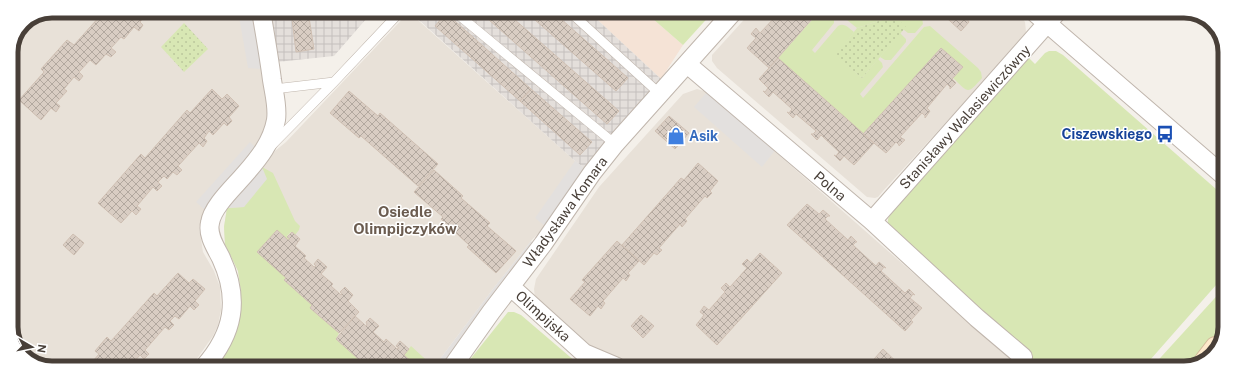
<svg xmlns="http://www.w3.org/2000/svg" width="1236" height="379" font-family="'Public Sans',sans-serif">
<defs>
<pattern id="industrial-grid" width="8" height="8" patternUnits="userSpaceOnUse"><rect width="8" height="8" fill="#e4dfdb"/><path d="M0 4h8M4 0v8" fill="none" stroke="#c5c0bd"/></pattern>
<pattern id="park-dots" width="8" height="8" patternUnits="userSpaceOnUse"><rect width="8" height="8" fill="#d8e7b4"/><path d="M2 2h.1M6 6h.1" fill="none" stroke="#bbc79c" stroke-width="1.8" stroke-linecap="round"/></pattern>
<pattern id="building-cross-hatch" width="8" height="8" patternUnits="userSpaceOnUse"><rect width="8" height="8" fill="#d9cdc3"/><path d="M0 0l8 8M0 8l8-8" fill="none" stroke="#b2a89f"/></pattern>
</defs>
<rect width="100%" height="100%" fill="#f4f0ea"/>
<path fill="#e8e1d8" d="M52 11H254L268 100 266 126 257 149 205 210 199 227 203 252 214 271 220 287 221 310 218 325 213 336 191 367H41L20 352 11 330V52L23 23Z
M409 12 575 161 586 169 545 226 531 241 496 285 434 367H213L239 316 241 292 238 271 225 244 224 227 227 208 275 151 286 142Z
M751 12H1018L1025 22 1026 32 1024 37 883 191 878 197 875 198 867 197 717 68 712 61V55Z
M697 89 707 92 1011 359 1004 368 639 367 604 354 585 343 535 298 534 289 536 279 599 187 683 94Z"/>
<path fill="#f5e3d6" d="M589 12H645L683 45 661 79Z"/>
<path fill="url(#industrial-grid)" d="M270 11H373L334 56 277 62Z
M409 11 589 12 661 79 586 169 575 161Z"/>
<path fill="#d8e7b4" d="M645 12H713L683 45Z
M804 12H826L834 19V23L812 50 815 53 838 26C844 22 849 28 854 32L836 56 862 78 878 59 882 63 883 67 860 94 863 98 924 27 930 26 978 68 981 72 982 78C967 95 969 93 953 78L962 67 941 48 863 134 778 58 812 20Z
M851 12H898L894 16 857 28 847 20 848 16Z
M904 12H915L922 18 923 24 915 33H908L899 26 898 19Z
M900 33 906 39V42L891 60H885L880 57Z
M1049 51H1056L1063 55 1224 196V276L1143 368H1018L1031 352 893 233C887 223 885 220 894 210L1029 58 1035 64 1045 53Z
M262 167 273 173 295 221 300 226 299 230 295 235 291 232 287 236 290 239 288 240 277 230 286 278 284 280 312 305 310 308 339 333 336 339 364 364 367 362 372 367H213L239 316 241 292 238 271 225 244 224 227 227 208 244 207Z
M1224 288V326L1187 367 1151 368Z
M508 312H514L521 315 576 362 588 367H464Z
M411 346 434 367H414L415 365 404 355Z"/>
<path fill="url(#park-dots)" d="M894 16 906 27 862 78 835 56 857 28Z
M184 23 208 49 184 72 161 47Z"/>
<path fill="#e3e0de" d="M238 11H254L263 69 248 68Z
M712 86 780 144 762 167 694 107Z
M250 142 257 149 205 210 196 202Z
M575 161 586 169 545 226 535 218Z
M262 167 267 179 244 207 227 208Z
M531 241 535 247 444 367H434L496 285Z"/>
<path fill="url(#building-cross-hatch)" stroke="#d0c0b3" d="M109 11H149L140 22 143 25 139 31 134 27 124 39 121 37 111 48 116 52 111 57 106 54 96 65 90 60 79 72 83 76 79 81 74 77 64 89 67 91 56 103 60 106 56 112 51 108 41 120 19 100 44 72 41 69 67 40 74 45 100 16 102 19Z
M291 11H308L314 49 296 52Z
M480 12H506L619 111 607 124Z
M526 12H553L628 78 616 91Z
M773 12H804L812 19 769 68 747 48 756 38 751 34 756 28 760 33 777 15Z
M940 12H973L967 19 969 22 961 31Z
M446 13 531 89 520 101 435 26Z
M941 48 963 67 952 79 956 83 950 89V87L947 84 927 108 930 111 925 118V116L922 113 900 137 905 140 899 146V145L896 142 886 153 863 134Z
M778 58 874 143 854 165 844 156 840 161 834 155 836 156 839 152 821 135 817 140 811 134H813L816 131 796 114 793 118 787 112 789 113 792 109 773 92 769 97 763 91 765 92 768 88 759 79Z
M212 89 222 99 227 94 239 106 229 117 232 121 227 126 224 123 213 135 209 131 204 138 207 141 203 147 199 143 178 166 182 170 177 175 173 172 167 179 164 176 158 182 162 186 157 191 153 187 137 206 141 209 136 215 132 211 121 223 98 203 141 154 145 158 187 110 190 113Z
M531 89 592 142 580 155 520 101Z
M349 91 378 116 380 113 438 164 418 186 361 136 359 138 330 113Z
M669 116 689 133 675 149 655 131Z
M698 163 718 181 710 191 712 193 707 198 705 196 685 219 687 221 682 227 680 224 659 248 662 250 657 255 654 253 644 265 622 245 681 178 684 180Z
M11 170 16 175 11 181Z
M434 170 463 196 461 198 490 223 487 226 516 251 496 273 467 247 469 245 441 219 443 217 414 192Z
M807 204 819 214 823 210 830 216H828L825 219 848 240 851 236 857 242H856L853 245 876 266 879 262 886 268 884 267 881 271 905 293 909 289 915 295 913 294 910 298 922 308 911 320 913 322 905 331 787 225Z
M277 230 288 240 290 239 287 237 292 232 300 239 295 246 306 256 304 258 314 267 316 266 314 264 318 259 327 267 321 274 333 284 331 286 341 295 342 294 340 292 345 287 353 295 348 301 359 312 339 333 310 308 312 305 284 280 286 278 257 252Z
M73 234 84 243 74 255 63 245Z
M617 241 639 261 628 273 630 275 626 281 623 278 603 301 605 303 601 309 598 306 590 316 570 299 585 282 582 280Z
M760 253 782 273 717 345 696 325 704 315 700 312 704 306 709 310 725 292 721 288 726 283 730 287 747 268 742 264 747 259 751 263Z
M178 273 189 283 193 279 205 289 195 301 199 305 194 310 190 306 179 319 175 316 170 321 174 325 169 330 165 327 145 350 149 354 144 359 140 355 133 363 129 360 123 367H88L99 354 95 351 107 337 111 341 154 293 157 296Z
M641 315 654 326 643 338 631 326Z
M355 316 366 326 367 324 366 322 370 318 379 326 373 332 384 342 386 339 397 349 399 348 396 346 400 341 409 349 404 355 415 365 414 367H372L367 362 365 365 336 339Z
M883 349 903 368H866Z"/>
<g fill="none" stroke-linecap="round" stroke-linejoin="round">
<g stroke="#c0b6ad" stroke-width="10">
<path id="lane" d="M455 12 615 144
M570 12 660 94
M274 89 334 82
M271 146 334 82 401 11"/>
</g>
<g stroke="#c0b6ad" stroke-width="20">
<path id="street" d="M1034 12 1224 176
M687 64 872 221 977 318 1023 357
M872 221 1057 12
M511 287 584 353 617 367
M204 367C234 333 240 299 221 258 216 248 207 235 210 223 212 207 234 187 245 174 259 158 272 142 276 120 278 107 274 93 272 80 269 57 265 34 261 11
M452 367 491 312 543 244 592 173 615 144 733 12"/>
</g>
<g stroke="#d3bb9b" stroke-width="24">
<path id="secondary" d="M1206 361 1216 348"/>
</g>
<use href="#lane" stroke="#fff" stroke-width="9"/>
<use href="#street" stroke="#fff" stroke-width="18"/>
<use href="#secondary" stroke="#fde9cb" stroke-width="22"/>
</g>
<defs>
<g id="bus-bare" transform="scale(1.38)"><path d="M-5-6H5V4H4V6H2V4H-2V6H-4V4H-5ZM-3.5-4V0h7V-4ZM-3.5 1.2v1.5H-2V1.2ZM2 1.2v1.5H3.5V1.2Z" fill="#1a4fb4" stroke="#fff" stroke-width="2.5" paint-order="stroke"/></g>
<g id="shop-bare" transform="scale(1.38)"><path d="M-5-2.5h2.3a2.7 3.5 0 0 1 5.4 0H5L5.5 6h-11ZM-1.5-2.5h3a1.5 2.3 0 0 0-3 0Z" fill="#3f7fe0" stroke="#fff" stroke-width="2.5" paint-order="stroke"/></g>
</defs>
<g fill-rule="evenodd">
<use href="#bus-bare" x="1165" y="134"/>
<use href="#shop-bare" x="676" y="136"/>
</g>
<g text-anchor="middle" dominant-baseline="central" stroke-width="3" stroke-linejoin="round" paint-order="stroke">
<g font-size="14" fill="#483f38" stroke="#fff">
<text transform="translate(965 117) rotate(-48)">Stanisławy Walasiewiczówny</text>
<text transform="translate(830 186) rotate(40)">Polna</text>
<text transform="translate(565 212) rotate(-54)">Władysława Komara</text>
<text transform="translate(543 316) rotate(42)">Olimpijska</text>
</g>
<g font-size="14" font-weight="bold" fill="#164399" stroke="#fff" text-anchor="end">
<text x="1152" y="134">Ciszewskiego</text>
</g>
<g font-size="14" font-weight="bold" fill="#366cbe" stroke="#fff" text-anchor="start">
<text x="689" y="136">Asik</text>
</g>
<g font-size="15" font-weight="bold" fill="#6b5c50" stroke="#fff">
<text x="405" y="211">Osiedle<tspan x="405" dy="17">Olimpijczyków</tspan></text>
</g>
</g>
<path d="M0 0H1236V379H0ZM52 18H1184A34 34 0 0 1 1218 52V327A34 34 0 0 1 1184 361H52A34 34 0 0 1 18 327V52A34 34 0 0 1 52 18Z" fill="#fff" fill-rule="evenodd"/>
<path fill="none" stroke="#483f38" stroke-width="5" d="M52 18H1184A34 34 0 0 1 1218 52V327A34 34 0 0 1 1184 361H52A34 34 0 0 1 18 327V52A34 34 0 0 1 52 18Z"/>
<g transform="translate(32 347) rotate(99)" stroke="#ffffff" stroke-width="3" paint-order="stroke">
<path d="M0-3L7 15L0 10L-7 15Z" fill="#483f38"/>
<text y="-6" font-size="11" font-weight="bold" text-anchor="middle" fill="#483f38">N</text>
</g>
</svg>
